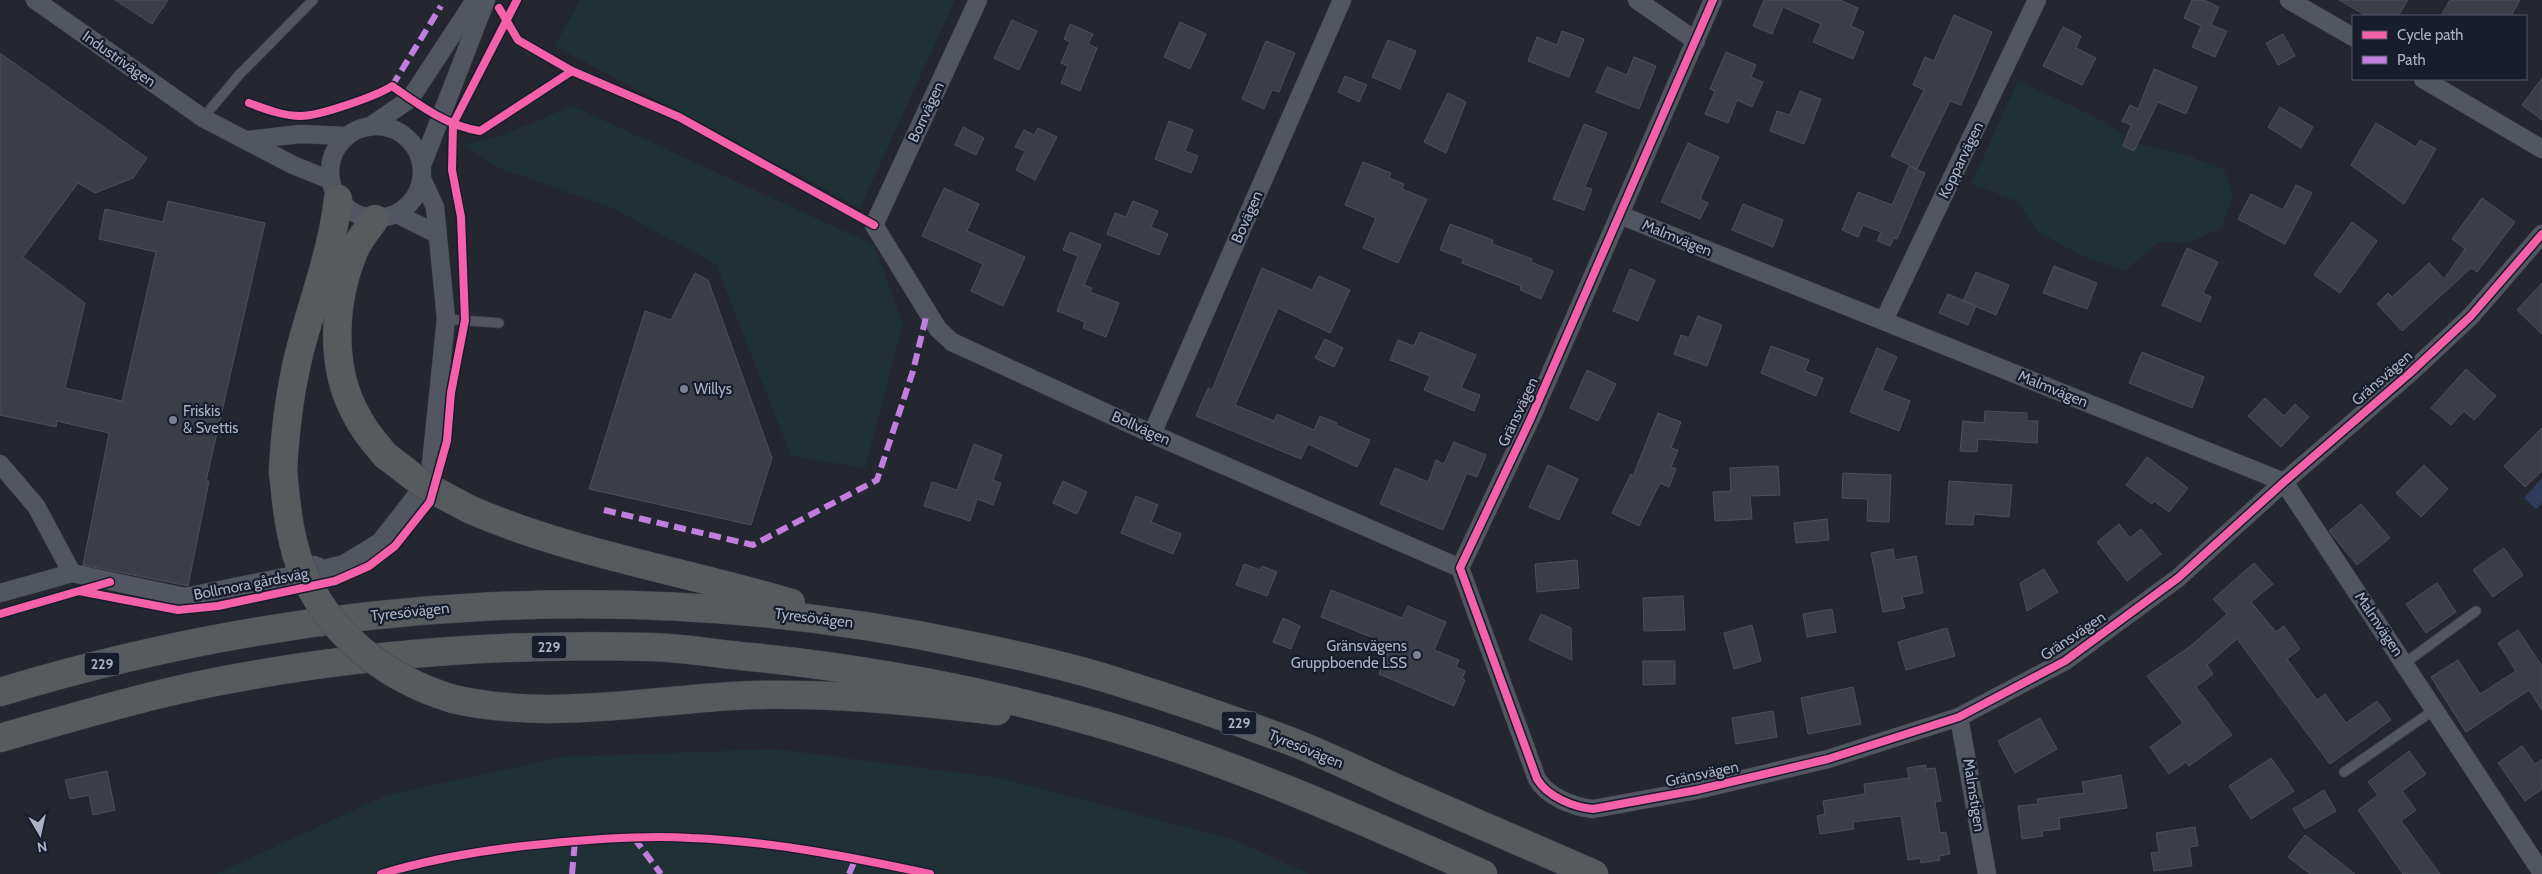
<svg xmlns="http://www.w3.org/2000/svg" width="2542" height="874" font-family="Cabin,sans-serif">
<rect width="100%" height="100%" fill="#242730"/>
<path fill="#203136" d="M580 0H955L860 208 555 46Z
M2018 81 2094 116 2138 144 2187 155 2224 170 2233 196 2221 229 2187 243 2159 242 2124 271 2083 256 2038 232 2017 201 1971 184Z
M572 106 874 245 903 324 865 468 791 456 716 264 615 209 497 167 463 145 501 136Z
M775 749 1000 778 1235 840 1309 874H216L387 795 563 757Z"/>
<path fill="#2e3d5b" d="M2542 478V503L2536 509 2524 498Z"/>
<path fill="#3b3e47" stroke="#4b4f59" d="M115 0H168L152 24Z
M1764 0H1840L1858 8 1851 26 1864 32 1853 59 1813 42 1821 24 1783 7 1772 34 1753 26Z
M2192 0H2204L2219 7 2211 25 2227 31 2215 57 2192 47 2201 26 2184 18Z
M2339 0H2408L2398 16H2367Z
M2450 0H2520L2511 16H2441Z
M1954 15 1992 32 1961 105 1950 101 1917 169 1891 156 1924 90 1913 85 1925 57 1934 61Z
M1012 20 1037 31 1019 70 994 58Z
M1180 22 1206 34 1190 69 1164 57Z
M1070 24 1093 34 1088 44 1097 48 1080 91 1061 83 1068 66 1061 63 1070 42 1064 39Z
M2063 27 2081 36 2076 48 2096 58 2082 85 2043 66Z
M1562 31 1584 39 1569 77 1528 61 1537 37 1557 45Z
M2283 34 2295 56 2278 65 2266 43Z
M1388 40 1416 51 1400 89 1372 77Z
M1266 41 1295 53 1279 92 1272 90 1264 109 1242 99Z
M1726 52 1756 65 1751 77 1763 82 1752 107 1737 100 1728 123 1705 114 1715 91 1710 89Z
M0 53 147 158 133 178 95 193 78 183 23 257 85 303 65 388 122 401 156 252 99 239 105 209 163 222 168 201 265 223 206 481H209L188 586 83 565 109 433 57 421 56 427 0 415Z
M1634 57 1656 66 1639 109 1596 92 1607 67 1627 75Z
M2154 69 2197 87 2186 114 2158 102 2134 151 2123 146 2131 125 2122 121 2130 105 2138 109Z
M1345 76 1367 85 1359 102 1338 92Z
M2542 78V120L2522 105Z
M1800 91 1821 99 1804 144 1770 131 1777 111 1790 115Z
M1448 93 1466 102 1446 153 1424 142Z
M2280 107 2313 127 2301 148 2268 127Z
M1169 121 1193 130 1185 151 1198 156 1191 173 1155 159Z
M2376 123 2416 147 2420 140 2436 149 2404 204 2351 165Z
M1584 124 1607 133 1585 187 1592 189 1584 210 1553 199Z
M963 127 984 138 976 155 955 145Z
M1038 128 1057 137 1035 180 1016 170 1025 151 1015 147 1024 130 1034 135Z
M1688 143 1719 157 1700 199 1708 203 1700 219 1661 202Z
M1363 162 1391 173 1389 178 1404 184 1402 189 1427 199 1398 263 1363 248 1376 218 1345 205Z
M1909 166 1925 173 1897 239 1894 238 1890 246 1877 241 1881 232 1863 225 1858 237 1842 230 1858 192 1892 205Z
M2296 185 2312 193 2285 244 2238 219 2251 194 2283 210Z
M944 188 979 204 967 231 1025 257 1003 306 971 291 983 264 922 236Z
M2482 198 2515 222 2477 272 2471 268 2402 331 2377 304 2388 293 2392 297 2429 263 2444 279 2465 249 2452 239Z
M1133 201 1158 211 1151 227 1168 234 1159 255 1107 234 1115 213 1126 217Z
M1743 204 1783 220 1773 247 1732 230Z
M2352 222 2377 241 2340 293 2314 275Z
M1450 224 1493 240 1492 244 1532 259 1531 262 1553 271 1541 299 1520 290 1521 286 1462 263 1464 259 1440 250Z
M1070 232 1101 245 1084 285 1092 288 1090 292 1119 303 1106 337 1083 328 1085 322 1057 311 1078 256 1063 250Z
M2187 248 2218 262 2203 293 2211 297 2200 322 2162 305Z
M2054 266 2097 283 2087 309 2043 293Z
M1262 268 1312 290 1319 276 1350 290 1330 333 1278 308 1235 405 1274 421 1277 414 1314 430 1320 416 1337 423 1336 425 1370 440 1357 467 1308 444 1301 459 1196 416 1208 388 1212 390Z
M1630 269 1655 280 1638 321 1613 311Z
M1976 272 2009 285 1996 315 1963 301Z
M695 273 708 280 772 458 751 525 589 489 645 311 671 320Z
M2542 283V334L2517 310Z
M1948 294 1976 306 1968 325 1939 313Z
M1698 316 1722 325 1707 366 1674 354 1681 335 1689 338Z
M1420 332 1476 355 1461 388 1480 395 1474 411 1424 390 1430 376 1390 360 1398 340 1414 346Z
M1325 339 1343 348 1334 367 1315 358Z
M1771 346 1809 360 1805 371 1823 378 1816 396 1761 373Z
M1877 348 1897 357 1882 390 1910 401 1899 431 1850 412Z
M2142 352 2204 377 2192 408 2129 383Z
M2466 369 2496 396 2474 420 2464 411 2451 425 2431 408Z
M1587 370 1616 384 1598 421 1570 408Z
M2265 398 2284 416 2295 404 2309 417 2281 447 2248 416Z
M1985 411 2027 413V421H2038L2037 443 1978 439 1977 452 1960 451 1963 421 1984 423Z
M1658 413 1681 422 1671 448 1678 450 1671 467 1676 469 1669 487 1660 483 1639 526 1612 513 1631 474 1633 476Z
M2542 428V471L2525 487 2504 466Z
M1454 442 1486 455 1477 477 1467 473 1443 530 1380 504 1395 468 1428 482 1436 460 1444 464Z
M974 444 1002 455 993 480 1001 483 993 505 977 499 970 521 924 506 932 482 957 490Z
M2147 457 2188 488 2169 512 2154 501 2152 504 2126 485Z
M1548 465 1578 479 1559 520 1529 507Z
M2424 465 2448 489 2421 517 2396 493Z
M1778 466 1780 495 1750 496 1752 519 1715 521 1713 492 1731 491 1730 468Z
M1843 473 1891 475 1889 522 1867 521 1868 499 1842 498Z
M1063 481 1087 492 1077 514 1053 503Z
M1949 481 2012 485 2009 517 1974 514 1973 525 1946 524Z
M1136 496 1158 505 1151 522 1181 534 1173 554 1121 533Z
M2361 504 2390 538 2357 565 2329 531Z
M1827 519 1829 540 1796 543 1794 523Z
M2119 524 2130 538 2141 529 2161 554 2127 581 2097 542Z
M2504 548 2523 575 2493 597 2473 570Z
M1893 549 1895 560 1916 556 1923 593 1902 597 1905 608 1883 612 1871 553Z
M1577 560 1579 588 1537 592 1535 564Z
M2254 563 2273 584 2251 602 2276 632 2284 626 2300 649 2287 659 2317 700 2325 694 2346 723 2377 701 2391 720 2330 764 2237 639 2207 665 2213 674 2196 687 2232 735 2189 766 2186 762 2169 774 2150 747 2183 723 2147 676 2192 645 2227 614 2213 599Z
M1244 564 1260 570 1262 566 1277 572 1267 596 1236 585Z
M2044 569 2058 592 2027 611 2020 583Z
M2437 583 2456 612 2426 633 2406 604Z
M1331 590 1402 618 1408 606 1446 622 1434 650 1459 660 1456 667 1465 671 1462 679 1465 680 1454 706 1379 674 1391 645 1321 617Z
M1683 596 1685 630 1644 631 1643 598Z
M1832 609 1836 632 1807 637 1803 614Z
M1541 614 1571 628 1572 660 1529 640Z
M1283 618 1300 626 1291 649 1273 642Z
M1752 625 1761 661 1734 669 1724 633Z
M1947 628 1955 656 1906 670 1898 642Z
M2518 630 2542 666V710L2529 690 2466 732 2431 677 2458 660 2480 694 2516 671 2498 643Z
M1643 661H1675V684L1643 685Z
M1853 687 1861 724 1808 734 1801 698Z
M1773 711 1777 737 1736 744 1732 718Z
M2040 718 2057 749 2015 773 1998 741Z
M2522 746 2535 764 2542 759V789L2525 801 2498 763Z
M2409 751 2426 774 2402 791 2416 810 2401 821 2440 874H2403L2358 810 2378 795 2368 782Z
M2271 758 2294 791 2251 819 2229 786Z
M1926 765V769L1935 768 1941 801 1935 802 1940 833 1946 832 1950 854 1939 856 1940 860 1921 863 1920 858 1908 860 1901 816 1853 822 1854 829 1820 834 1817 816 1825 814 1823 801 1865 794 1864 784 1909 778 1907 768Z
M107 771 115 810 93 815 89 795 70 799 65 780Z
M2121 775 2127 808 2059 818 2060 829 2042 831 2043 836 2022 839 2018 806 2038 804 2037 799 2084 793 2082 782Z
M2324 790 2336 811 2305 829 2293 809Z
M2195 827 2198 846 2189 847 2192 866 2154 871 2151 853 2159 852 2156 833Z
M2305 835 2355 874H2310L2288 857Z"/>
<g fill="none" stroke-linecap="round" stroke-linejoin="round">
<g stroke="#40424a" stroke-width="11">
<path id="lane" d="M203 118 239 75 313 0
M446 319 499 323
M2405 663 2476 611
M2344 772 2434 710
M381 874C434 858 489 849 544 844 592 839 642 835 691 838 771 841 851 857 930 874"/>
</g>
<g stroke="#40424a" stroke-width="19">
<path id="street" d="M35 0 203 118 293 165 330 180
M978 0 874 225 938 329 952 342 1152 434 1460 568
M1637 0 1696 41
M1713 0 1531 418 1460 568 1537 779C1548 797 1573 807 1593 809L1697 790 1828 759 1959 717 2065 661 2178 578 2284 482 2410 373 2471 316 2542 234
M2289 0 2353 37
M2423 79 2542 149
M330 172a46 46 0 1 1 92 0a46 46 0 1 1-92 0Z
M369 127 410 99 475 0
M248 140 300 134 347 136
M422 165 486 0
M422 179 435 207 446 319 431 464
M397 214 437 234
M1620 215 2284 482 2542 873
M1884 320 2037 0
M1152 434 1342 0
M0 464 36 506 72 573 185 597 324 569
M314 565 324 569 344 564 380 542 416 496
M0 593 72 573
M1959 717 1987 874"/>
</g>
<g stroke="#40434d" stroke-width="29">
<path id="highway" d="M375 219C368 229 359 239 354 251 333 302 329 369 358 418 365 432 375 443 385 455
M283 471C285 430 290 390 300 350 313 300 332 252 338 199
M471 510C574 554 684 571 791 603
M0 692C317 596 649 576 973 646 1022 656 1071 667 1118 682 1176 700 1234 720 1290 741 1326 755 1361 772 1396 788 1462 816 1528 845 1594 874
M453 699C545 720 639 702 732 696 820 691 909 701 997 711
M0 738C71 718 143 696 215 682 358 654 506 643 651 647 684 648 718 654 751 657 869 669 983 690 1097 723 1230 761 1357 818 1483 874"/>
</g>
<use href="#lane" stroke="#525660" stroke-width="9"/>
<use href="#street" stroke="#525660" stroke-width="18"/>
<use href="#highway" stroke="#585b5e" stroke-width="28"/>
<g stroke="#40434d" stroke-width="29" stroke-linecap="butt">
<path id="highway-bridge" d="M385 455 424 485 471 510
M283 471C286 502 289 535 300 565 327 633 384 678 453 699"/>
</g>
<use href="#highway-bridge" stroke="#585b5e" stroke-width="28"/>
<path stroke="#c07fdc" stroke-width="6" stroke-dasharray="12 6" stroke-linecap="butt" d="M392 86 441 6
M604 510 753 545 877 480 913 371 927 313
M634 838 661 874
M572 874 575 841
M849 874 856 858"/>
<g stroke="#171d2b" stroke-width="11">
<path id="cycleway" d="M1713 0 1531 418 1460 568 1537 779C1548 797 1573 807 1593 809L1697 790 1828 759 1959 717 2065 661 2178 578 2284 482 2410 373 2471 316 2542 234
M499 8 518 40 572 71
M249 103C265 109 283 116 301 116 319 116 377 96 392 86 419 105 447 126 480 131L572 71 679 117 874 225
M79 591 178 610 218 606 335 581 369 566 395 546 430 502 447 441 451 393 465 320 461 217 452 170 453 124 517 0
M0 614 110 582
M381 874C434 858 489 849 544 844 592 839 642 835 691 838 771 841 851 857 930 874"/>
</g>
<use href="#cycleway" stroke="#f560ab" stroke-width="8"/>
</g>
<g fill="#7b8190" stroke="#171d2b" stroke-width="2">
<circle cx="684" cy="389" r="5"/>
<circle cx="173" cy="420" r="5"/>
<circle cx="1417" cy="655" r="5"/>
</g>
<g text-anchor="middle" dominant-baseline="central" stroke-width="4.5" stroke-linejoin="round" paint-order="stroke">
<g fill="#171d2b" stroke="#7e8596" stroke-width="1">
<rect x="531.5" y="635.5" width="35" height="23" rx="4"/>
<rect x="84.5" y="652.5" width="35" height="23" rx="4"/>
<rect x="1221.5" y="711.5" width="35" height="23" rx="4"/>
</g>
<g font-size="14" font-weight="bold" fill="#aab2c4">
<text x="549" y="647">229</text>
<text x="102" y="664">229</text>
<text x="1239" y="723">229</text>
</g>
<g font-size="15" fill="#aab2c4" stroke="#171d2b">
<text transform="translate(119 59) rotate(35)">Industrivägen</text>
<text transform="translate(926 112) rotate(-65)">Borrvägen</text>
<text transform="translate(1961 160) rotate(-64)">Kopparvägen</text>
<text transform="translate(1247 217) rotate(-66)">Bovägen</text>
<text transform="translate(1677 238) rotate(22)">Malmvägen</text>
<text transform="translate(2382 378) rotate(-41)">Gränsvägen</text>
<text transform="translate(2053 389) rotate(22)">Malmvägen</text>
<text transform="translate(1518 412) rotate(-65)">Gränsvägen</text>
<text transform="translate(1141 428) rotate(24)">Bollvägen</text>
<text transform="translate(251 584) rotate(-11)">Bollmora gårdsväg</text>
<text transform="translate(410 612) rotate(-6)">Tyresövägen</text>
<text transform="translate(814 618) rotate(7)">Tyresövägen</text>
<text transform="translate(2379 624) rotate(56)">Malmvägen</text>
<text transform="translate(2073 636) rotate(-34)">Gränsvägen</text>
<text transform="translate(1306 749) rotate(22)">Tyresövägen</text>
<text transform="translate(1702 774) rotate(-12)">Gränsvägen</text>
<text transform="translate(1974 795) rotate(81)">Malmstigen</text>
</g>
<g font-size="15" fill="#aab2c4" stroke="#171d2b" text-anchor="start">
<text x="694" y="389">Willys</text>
<text x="183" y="411">Friskis<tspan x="183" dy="17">&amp; Svettis</tspan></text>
<text x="1407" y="646" text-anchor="end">Gränsvägens<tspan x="1407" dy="17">Gruppboende LSS</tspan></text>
</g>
</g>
<rect x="2352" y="15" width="175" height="65" fill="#171d2b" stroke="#525968"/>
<rect x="2362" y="31" width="25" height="8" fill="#f560ab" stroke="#525968"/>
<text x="2397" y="40" font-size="15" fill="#aab2c4">Cycle path</text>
<rect x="2362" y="56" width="25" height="8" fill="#c07fdc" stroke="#525968"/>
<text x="2397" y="65" font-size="15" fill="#aab2c4">Path</text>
<g transform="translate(40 834) rotate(171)" stroke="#171d2b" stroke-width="4" paint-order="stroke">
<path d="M0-4L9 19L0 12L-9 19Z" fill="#aab2c4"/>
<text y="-8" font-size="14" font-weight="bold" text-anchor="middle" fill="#aab2c4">N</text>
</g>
</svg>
